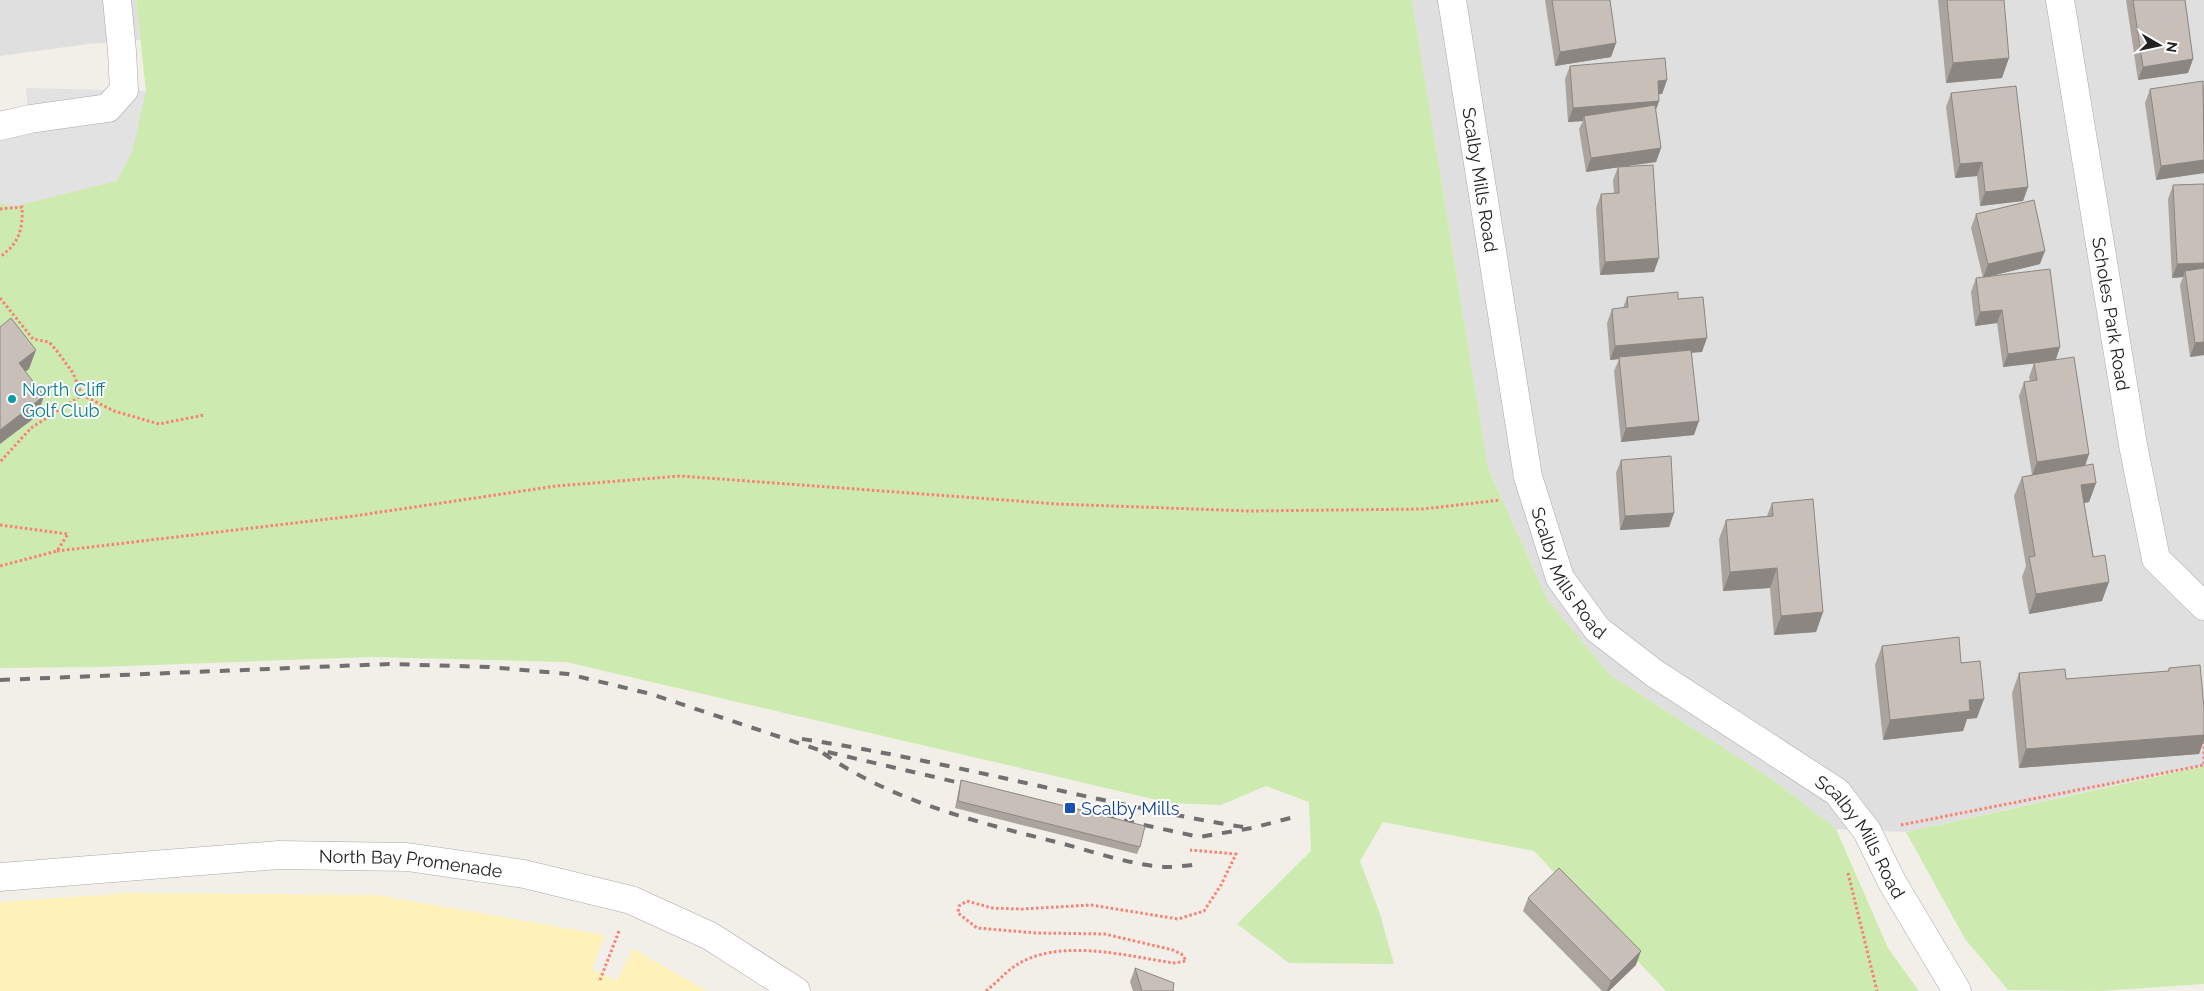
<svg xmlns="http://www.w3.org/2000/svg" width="2204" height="991" font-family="Raleway,sans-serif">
<rect width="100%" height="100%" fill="#f2efe9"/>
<path fill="#e0dfdf" d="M0 0H136L140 40 88 44 0 56Z
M1412 0H2204V765L1906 832 1836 829 1772 779 1610 675 1547 599 1488 468Z"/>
<path fill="#cdebb0" d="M136 0H1412L1488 468 1547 599 1610 675 1772 779 1836 829 1888 948 1919 991H1666L1534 851 1383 822 1360 861 1380 914 1394 964 1289 963 1237 924 1311 851 1309 802 1266 786 1221 805 1170 803 566 662 371 657 100 667 0 668V203L13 207 146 91Z
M2204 766V984L2101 991 2008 990 1965 939 1906 832Z"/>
<path fill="#fff1ba" d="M128 893 377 895 605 935 592 969 616 981 633 949 707 991H0V902Z"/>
<path fill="#e2e2e2" d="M26 88 146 91 132 152 117 181 12 207 0 203V113L28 111Z"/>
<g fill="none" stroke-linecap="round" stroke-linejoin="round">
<g stroke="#a9a9a9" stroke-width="29">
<g id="minor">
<path id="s1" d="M1452 0 1528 477 1560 578 1597 629 1654 673 1837 792 1867 831 1892 882 1957 991"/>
<path id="s2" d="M2060 0 2133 445 2156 559 2204 606"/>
<path d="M0 126 30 119 108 108 124 90 122 51 117 0"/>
<path id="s3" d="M0 877 279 855 407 857 524 874 631 900 710 936 796 991"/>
</g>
</g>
<path stroke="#fa8072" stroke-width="3" stroke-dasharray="2.5 2.5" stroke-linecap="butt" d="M0 209 22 207C23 230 19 243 0 257
M0 298 33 339 49 342 57 351 73 373 82 395 31 428 0 462
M82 395 114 411 159 424 204 415
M0 525 68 534 57 551 0 566
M57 551 354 516 556 486 680 476 1058 504 1249 511 1423 509 1500 500
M1901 825 2204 765V737
M1848 873 1877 991
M600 980 619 931
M986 991C995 984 1003 975 1012 968 1056 936 1125 956 1174 963L1186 961 1183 955 1173 950 1105 934 1036 933 977 928 958 913 959 906 967 901 992 908 1022 909 1091 905 1178 919 1204 911 1221 885 1236 854 1190 850"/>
<use href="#minor" stroke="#fff" stroke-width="28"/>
<path stroke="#707070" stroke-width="4" stroke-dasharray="10 10" stroke-linecap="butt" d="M0 680 389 664 489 667 568 674 651 694 819 750 973 786
M802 739C950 761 1095 803 1243 827
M823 753C891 801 977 822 1056 842 1092 851 1129 865 1167 867 1178 867 1190 865 1201 864
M1085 812 1199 837 1252 828 1298 816"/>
</g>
<path fill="#aba49e" d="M1545 0H1610L1616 43 1611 57 1555 66Z
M1938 0H2004L2002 78 1946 83Z
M2126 0H2185L2193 59 2188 73 2138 80Z
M1570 66 1667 80 1662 94H1658L1659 101 1656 110 1661 148 1656 162 1624 166 1654 272 1600 275 1596 208 1601 194H1614L1613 180 1618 167 1586 172 1579 129 1583 121 1568 122 1565 79Z
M2204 85V173L2156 180 2145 103 2150 89Z
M1951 93 2028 187 2023 201 1980 206 1977 176 1955 178 1946 107Z
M2173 185 2204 355 2190 357 2180 285 2183 277 2172 278 2168 199Z
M1976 214 2040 264 1985 277 2060 347 2056 360 2089 454 2085 466 2096 483 2089 502 2084 503 2102 601 2029 614 2022 577 2026 566 2014 496 2022 477 2032 475 2019 396 2024 382 2030 381 2029 377 2034 363 2003 367 1997 323 1975 326 1971 292 1976 278H1983L1971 228Z
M1627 297 1678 299 1702 352H1692L1694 435 1621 442 1614 371 1619 359 1610 360 1607 323 1612 309 1623 308Z
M1621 460 1674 513 1669 527 1620 530 1616 473Z
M1772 503 1823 612 1816 632 1774 635 1770 588 1723 591 1719 539 1726 520 1767 516Z
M1882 646 1961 663 1977 718 1967 719 1963 731 1883 740 1875 665Z
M2169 668 2204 708V740L2199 754 2019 768 2012 693 2019 673 2066 679 2168 671Z
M961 780 1140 847 1137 854 955 808 959 788Z
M1528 898 1636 965 1609 991H1602L1523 911Z
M1135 968 1173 991H1133L1130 982Z"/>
<path fill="#8b8681" d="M1616 43 1611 57 1555 66 1560 52Z
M2009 58 2002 78 1946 83 1953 63Z
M2193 59 2188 73 2138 80 2143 67Z
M1667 80 1662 94 1653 95 1658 81Z
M1659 101 1654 115 1584 116 1583 121 1568 122 1573 108Z
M1661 148 1656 162 1586 172 1591 158Z
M2204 160V173L2156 180 2161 166Z
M1982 162 1977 176 1955 178 1960 164Z
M2028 187 2023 201 1980 206 1985 192Z
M2045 251 2040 264 1983 278 1988 264Z
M1659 258 1654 272 1600 275 1605 262Z
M2204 263V276L2185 271 2183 277 2172 278 2177 264Z
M2002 310 1997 323 1975 326 1980 312Z
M1707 338 1702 352 1619 359V357V359L1610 360 1615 346Z
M2204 342V355L2190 357 2195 343Z
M2060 347 2055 361 2003 367 2008 354Z
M36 350 29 369 12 382 19 363Z
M44 396 37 416 0 444V430Z
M1699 421 1694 435 1621 442 1626 428Z
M2089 454 2084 468 2032 476 2037 462Z
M2096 483 2089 502 2074 505 2081 485Z
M1674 513 1669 527 1620 530 1625 516Z
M1777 568 1770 588 1723 591 1730 572Z
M2109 582 2102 601 2029 614 2036 594Z
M1823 612 1816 632 1774 635 1781 616Z
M1984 699 1977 718 1967 719 1963 731 1883 740 1890 720 1969 700Z
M2204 735V740L2199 754 2019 768 2026 749Z
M1641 951 1636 965 1609 991H1607L1611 981Z"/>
<path fill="#c7bfb8" stroke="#8b8681" d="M1552 0H1610L1616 43 1560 52Z
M1947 0H2004L2009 58 1953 63Z
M2133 0H2185L2193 59 2143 67Z
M1665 58 1667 80 1658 81 1659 101 1573 108 1570 66Z
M2203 81 2204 160 2161 166 2150 89Z
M2016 86 2028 187 1985 192 1982 162 1960 164 1951 93Z
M1655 105 1661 148 1591 158 1584 116Z
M1653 165 1659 258 1605 262 1601 194 1619 193 1618 167Z
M2204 184V263L2177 264 2173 185Z
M2034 200 2045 251 1988 264 1976 214Z
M2204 268V342L2195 343 2185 271Z
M2050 269 2060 347 2008 354 2002 310 1980 312 1976 278Z
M1678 292V299L1703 297 1707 338 1615 346 1612 309 1628 307 1627 297Z
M11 318 36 350 19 363 44 396 0 430V327Z
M1691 350 1699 421 1626 428 1619 357Z
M2074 357 2089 454 2037 462 2024 382 2037 380 2034 363Z
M1671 456 1674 513 1625 516 1621 460Z
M2093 464 2096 483 2081 485 2093 557 2105 555 2109 582 2036 594 2029 557 2035 556 2022 477Z
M1813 499 1823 612 1781 616 1777 568 1730 572 1726 520 1773 516 1772 503Z
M1959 637 1961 663 1980 661 1984 699 1969 700 1970 711 1890 720 1882 646Z
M2200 665 2204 708V735L2026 749 2019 673 2065 669 2066 679 2169 671V668Z
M961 780 1145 826 1140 847 958 801Z
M1559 868 1641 951 1611 981 1528 898Z
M1135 968 1174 983 1173 991H1142Z"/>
<circle fill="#0f9aa8" stroke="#fff" stroke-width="2" cx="12" cy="399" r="5"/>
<rect fill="#1a4fb4" stroke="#fff" stroke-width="2" x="1064" y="802" width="12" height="12" rx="2.5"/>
<g text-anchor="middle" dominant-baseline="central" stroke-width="4" stroke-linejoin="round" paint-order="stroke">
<g font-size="18" fill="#222" stroke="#fff">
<text stroke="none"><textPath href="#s1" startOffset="182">Scalby Mills Road</textPath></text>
<text stroke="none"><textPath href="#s2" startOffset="318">Scholes Park Road</textPath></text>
<text stroke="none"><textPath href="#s1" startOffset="588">Scalby Mills Road</textPath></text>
<text stroke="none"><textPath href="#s1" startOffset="992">Scalby Mills Road</textPath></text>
<text stroke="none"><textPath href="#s3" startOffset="412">North Bay Promenade</textPath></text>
</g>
<g font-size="18" fill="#0d838f" stroke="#fff" text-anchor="start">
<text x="22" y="389">North Cliff<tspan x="22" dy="21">Golf Club</tspan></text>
</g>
<g font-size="18" fill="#164399" stroke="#fff" text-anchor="start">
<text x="1081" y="808">Scalby Mills</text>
</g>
</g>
<g transform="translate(2159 45) rotate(99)" stroke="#ffffff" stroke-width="4" paint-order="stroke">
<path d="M0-4L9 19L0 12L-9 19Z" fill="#222222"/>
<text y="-8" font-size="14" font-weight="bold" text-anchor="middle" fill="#222222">N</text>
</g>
</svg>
